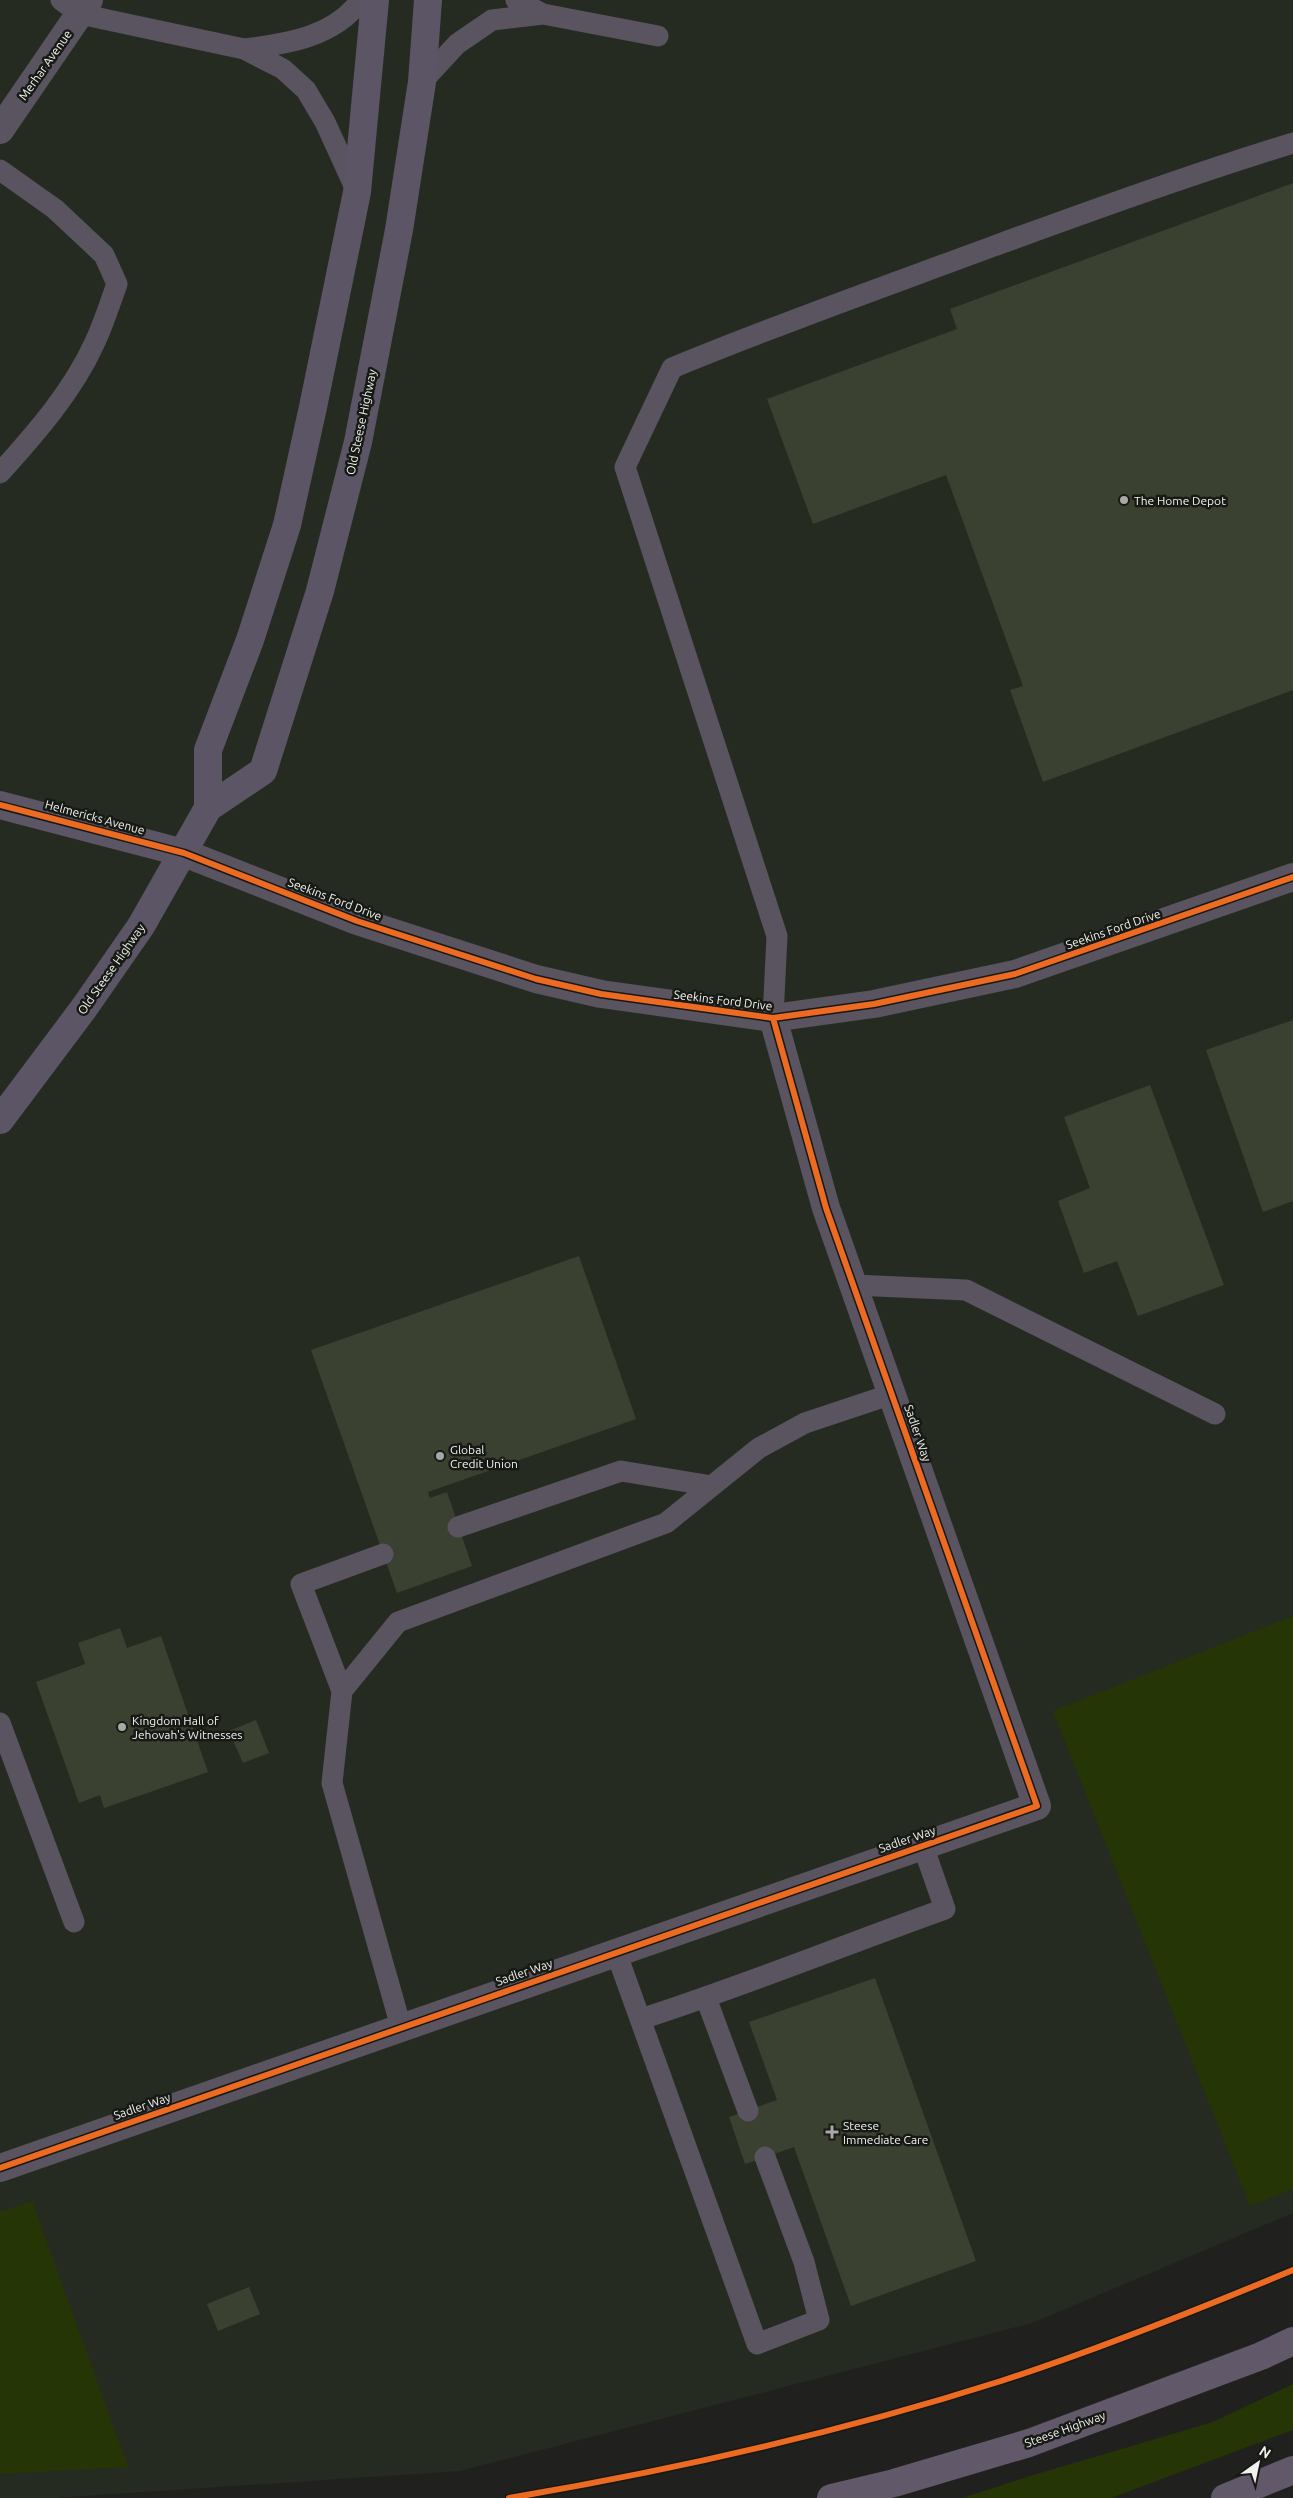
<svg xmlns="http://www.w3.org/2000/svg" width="1293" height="2498" font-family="Ubuntu,sans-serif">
<rect width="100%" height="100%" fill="#20211e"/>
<path fill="#262b21" d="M0 0H1293V2213L1032 2323 460 2471 52 2498H0Z"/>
<path fill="#253506" d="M1293 1616V2189L1250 2206 1053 1711Z
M32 2201 128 2467 0 2474V2212Z
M1293 2384V2430L1111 2498H962L1030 2476 1213 2422Z"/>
<path fill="#3b4131" d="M1293 183V690L1043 782 1010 690 1023 686 946 475 813 524 767 399 957 329 950 309Z
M1293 1020V1201L1263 1212 1206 1050Z
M1150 1085 1224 1285 1138 1316 1117 1261 1084 1273 1058 1201 1090 1188 1064 1117Z
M579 1256 636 1419 428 1492 430 1498 447 1492 472 1566 397 1593 311 1350Z
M120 1628 127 1648 161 1636 208 1772 104 1808 100 1795 79 1803 36 1682 85 1664 78 1643Z
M256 1720 269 1753 243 1763 229 1731Z
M875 1978 976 2261 851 2306 794 2147 745 2164 729 2117 777 2100 749 2022Z
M249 2287 260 2314 218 2331 207 2304Z"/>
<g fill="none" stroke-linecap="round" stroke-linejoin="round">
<path stroke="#595460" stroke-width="21" d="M61 0 80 14 244 49 283 69 306 90 325 122 357 192
M543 14 658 36
M244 49C287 44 334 37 361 0
M422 82 457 44 492 20 543 14 516 0
M0 170 55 209 104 255 117 284C110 303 104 323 95 342 73 391 36 433 0 473
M773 1018 777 936 625 467 672 368C778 324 886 286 994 246 1093 210 1192 174 1293 143
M854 1285 966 1290 1215 1414
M458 1527 621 1471 712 1486
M342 1691 301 1584 383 1554
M0 1723 74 1922
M616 1952 757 2344 819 2320 804 2262 765 2157
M706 1998 748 2111
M641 2019C744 1986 844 1945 945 1909L923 1846
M401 2027 332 1783 342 1691 398 1622 666 1523 759 1448 805 1423 892 1394"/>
<path stroke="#595460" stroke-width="28" d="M0 130 89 0
M184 853 357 921 536 979 601 994 773 1018 874 1004 1015 974 1293 877
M0 2168 1037 1806 826 1208 773 1018"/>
<path stroke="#5c5565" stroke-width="28" d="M0 805 184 853
M208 808V750L250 640 287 525 313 407 357 192 375 0
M0 1120 84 1008 141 926 208 808 263 771 320 591 358 442 399 230 422 82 428 0"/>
<path stroke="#615869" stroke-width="28" d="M831 2498 894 2483 1029 2443 1261 2356 1293 2341
M1225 2498 1293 2470"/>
<g stroke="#171914" stroke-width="9">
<path id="cycleway" d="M0 805 184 853 357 921 536 979 601 994 773 1018 874 1004 1015 974 1293 877
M0 2168 1037 1806 826 1208 773 1018
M509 2498C675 2470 841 2432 1001 2381 1100 2349 1197 2310 1293 2270"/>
</g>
<use href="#cycleway" stroke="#ed6a23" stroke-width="6"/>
</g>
<g fill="#a8a9a6" stroke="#171914" stroke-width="2">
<circle cx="1124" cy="500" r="5"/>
<circle cx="440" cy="1456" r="5"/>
<circle cx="122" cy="1727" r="5"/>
<path d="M829.5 2124.5h5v5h5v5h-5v5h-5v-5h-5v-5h5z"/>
</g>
<g text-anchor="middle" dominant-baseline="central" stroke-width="5" stroke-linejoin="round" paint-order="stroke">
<g font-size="12" fill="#f1f2ef" stroke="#171914">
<text transform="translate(45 65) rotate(-55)">Merhar Avenue</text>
<text transform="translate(361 422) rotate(-78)">Old Steese Highway</text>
<text transform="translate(95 817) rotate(15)">Helmericks Avenue</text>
<text transform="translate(335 899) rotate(21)">Seekins Ford Drive</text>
<text transform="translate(1113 929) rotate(-19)">Seekins Ford Drive</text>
<text transform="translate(111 969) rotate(-55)">Old Steese Highway</text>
<text transform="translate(723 1000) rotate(7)">Seekins Ford Drive</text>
<text transform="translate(918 1433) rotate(71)">Sadler Way</text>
<text transform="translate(907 1839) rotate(-19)">Sadler Way</text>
<text transform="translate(524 1972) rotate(-19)">Sadler Way</text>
<text transform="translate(142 2106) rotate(-19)">Sadler Way</text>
<text transform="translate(1065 2429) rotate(-20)">Steese Highway</text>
</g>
<g font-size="12" fill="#f1f2ef" stroke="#171914" text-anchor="start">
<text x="1134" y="500">The Home Depot</text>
<text x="450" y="1449">Global<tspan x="450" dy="14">Credit Union</tspan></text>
<text x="132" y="1720">Kingdom Hall of<tspan x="132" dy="14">Jehovah's Witnesses</tspan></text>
<text x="843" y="2125">Steese<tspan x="843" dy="14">Immediate Care</tspan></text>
</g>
</g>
<g transform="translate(1258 2463) rotate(33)" stroke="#171914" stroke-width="4" paint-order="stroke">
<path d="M0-4L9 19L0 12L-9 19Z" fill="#f1f2ef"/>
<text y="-8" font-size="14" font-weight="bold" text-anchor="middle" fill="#f1f2ef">N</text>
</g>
</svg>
